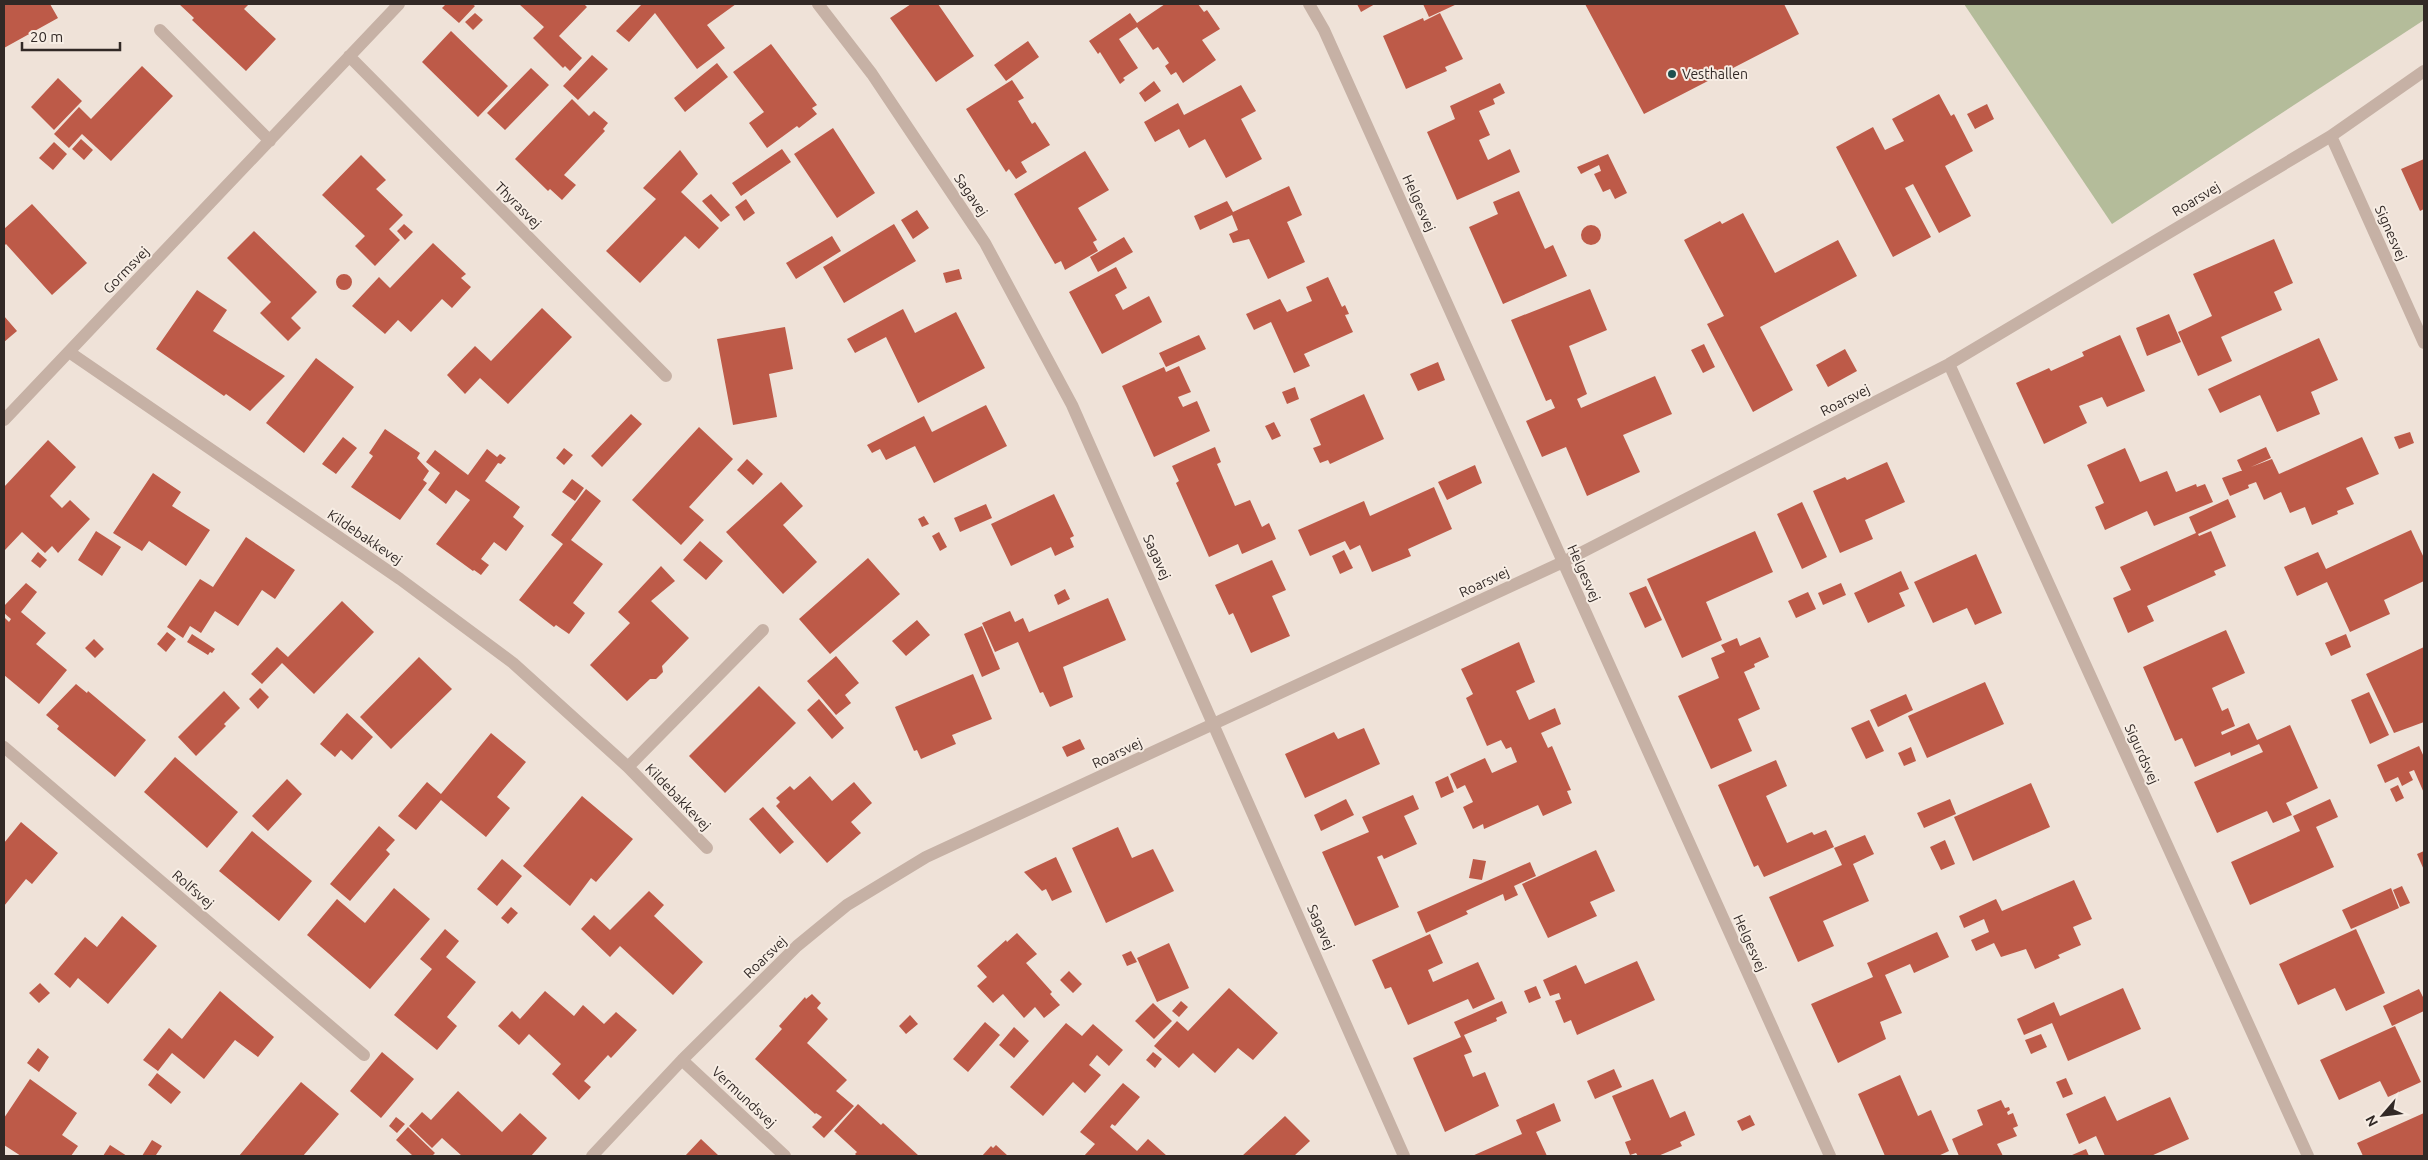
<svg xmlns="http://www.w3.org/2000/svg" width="2428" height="1160" font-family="Ubuntu,sans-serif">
<rect width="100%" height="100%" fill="#efe2d8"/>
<path fill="#b4bc9a" d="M1964 4H2424V20L2112 224Z"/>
<path fill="#bd5a48" d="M4 4H50L58 18 4 48Z
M179 4H249L244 9 276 39 246 71 192 20 194 18Z
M446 4H472L475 6 459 23 442 8Z
M519 4H584L587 7 559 36 582 58 570 71 565 66 563 68 533 38 544 27Z
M642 4H736L707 25 725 48 697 69 655 13 629 42 616 31Z
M911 4H938L974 56 936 82 890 18Z
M1165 4H1198L1204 12 1207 10 1220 29 1202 40 1216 60 1183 83 1176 72 1171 75 1165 66 1169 63 1158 47 1153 50 1137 27 1119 39 1138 68 1123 78 1125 80 1120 84 1100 52 1098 54 1089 41 1130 13 1137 23Z
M1357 4H1375L1361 12Z
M1423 4H1457L1429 17Z
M1585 4H1784L1799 34 1644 114Z
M475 13 483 20 473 30 465 22Z
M1440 13 1463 59 1445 67 1447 71 1406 89 1383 36 1423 18 1424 21Z
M451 31 508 86 478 117 422 62Z
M1028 41 1039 57 1006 81 994 65Z
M771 44 817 105 812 108 817 114 799 128 797 126 767 148 749 123 764 112 733 72Z
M592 55 608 69 578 100 563 86Z
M717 63 728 77 685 112 674 98Z
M142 66 173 96 111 161 82 134 69 148 54 134 79 107 91 119Z
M531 68 549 85 505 130 487 113Z
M58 78 82 101 54 130 31 107Z
M1012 80 1024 98 1018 101 1032 124 1035 122 1050 145 1021 162 1027 172 1016 179 1009 169 1006 172 966 109Z
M1154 81 1161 91 1145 102 1139 93Z
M1500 83 1505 93 1493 99 1495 104 1479 111 1490 135 1479 140 1488 160 1510 149 1520 172 1457 200 1427 132 1455 119 1450 106Z
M1241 85 1256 111 1241 119 1262 159 1226 178 1205 139 1189 148 1179 129 1155 142 1144 122 1178 103 1184 115Z
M1939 94 1951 116 1954 114 1973 151 1945 166 1971 216 1939 233 1913 184 1905 188 1931 237 1893 257 1836 147 1873 127 1885 150 1904 141 1892 119Z
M572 99 589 116 594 111 608 123 603 129 605 131 564 175 576 185 562 200 550 189 548 191 515 159Z
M1987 104 1994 119 1975 129 1967 114Z
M833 128 875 193 837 218 794 154Z
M81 139 93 150 84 160 72 149Z
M54 142 67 154 53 170 39 158Z
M782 149 791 162 741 196 732 183Z
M680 150 698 174 681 192 719 228 699 249 685 236 640 283 606 251 656 199 643 188Z
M1085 151 1109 190 1078 208 1097 240 1093 242 1098 251 1065 270 1061 261 1055 264 1014 194Z
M1608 154 1627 193 1615 199 1610 189 1603 192 1594 174 1601 171 1599 165 1581 174 1577 167Z
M361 155 386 180 376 189 403 215 389 229 400 240 375 266 355 246 365 236 322 195Z
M2424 159V209L2420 211 2401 169Z
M1289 186 1302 215 1287 222 1305 262 1268 279 1249 239 1233 243 1229 234 1238 230 1232 215 1200 230 1194 216 1227 201 1233 212Z
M1519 191 1545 249 1553 245 1567 276 1503 304 1469 227 1498 214 1493 202Z
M711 194 730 215 721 222 702 201Z
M746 199 755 213 744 221 735 207Z
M32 204 87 263 52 295 6 244 4 246V229Z
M917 210 929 228 913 239 901 220Z
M1743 213 1775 273 1838 240 1857 276 1760 327 1793 390 1753 412 1707 324 1724 316 1684 240 1720 221 1722 224Z
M404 224 413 232 405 240 397 231Z
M894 224 916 261 844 303 823 267Z
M1581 235a10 10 0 1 1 20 0a10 10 0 1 1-20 0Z
M254 231 317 292 291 318 301 328 288 341 260 313 271 302 227 258Z
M832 236 841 251 796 279 786 263Z
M1124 237 1133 252 1098 272 1090 257Z
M2274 239 2293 283 2274 292 2282 310 2221 337 2232 361 2198 376 2178 332 2212 316 2193 274Z
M433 243 466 274 461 278 471 287 452 308 442 299 411 332 398 320 385 334 352 306 379 277 390 288Z
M1116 267 1127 288 1115 295 1123 310 1149 296 1162 322 1102 354 1069 292Z
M959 269 962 279 946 283 943 273Z
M336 282a8 8 0 1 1 16 0a8 8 0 1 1-16 0Z
M1328 277 1342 307 1345 305 1349 314 1345 315 1353 332 1304 354 1310 366 1294 373 1271 322 1254 330 1246 314 1280 299 1287 312 1312 301 1306 287Z
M1590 289 1607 330 1569 346 1587 394 1577 399 1581 408 1655 376 1672 414 1623 435 1640 472 1587 496 1566 447 1542 457 1526 421 1555 408 1551 399 1546 401 1511 320Z
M197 290 227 310 213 331 285 376 250 411 226 394 224 396 156 349Z
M542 308 572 337 508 404 480 378 465 394 447 375 475 346 491 361Z
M903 309 915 333 956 312 985 368 918 403 886 337 855 353 847 339Z
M2169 314 2181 342 2147 356 2136 328Z
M4 316 17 331 4 342Z
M785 327 793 369 769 374 777 417 733 425 717 339Z
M1199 335 1206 349 1166 367 1159 353Z
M2120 335 2145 391 2107 407 2102 397 2079 406 2087 423 2044 444 2016 383 2049 368 2051 371 2084 356 2082 352Z
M2319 338 2338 380 2311 392 2320 414 2277 432 2260 395 2220 413 2208 389Z
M1704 344 1715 367 1703 373 1691 350Z
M1845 349 1857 371 1828 387 1816 365Z
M316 358 354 387 304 453 266 423Z
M1438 362 1445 380 1418 391 1410 374Z
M1179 366 1191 392 1178 397 1183 407 1197 401 1210 431 1154 457 1122 386 1164 367 1166 372Z
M1295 387 1299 399 1287 404 1282 392Z
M1364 394 1384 439 1330 464 1328 460 1320 463 1313 448 1321 445 1310 419Z
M986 405 1007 446 934 483 915 446 886 460 880 449 872 453 867 445 924 416 932 432Z
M631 414 642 424 602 467 591 456Z
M1274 422 1281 436 1272 440 1265 426Z
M699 427 733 459 689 507 704 520 681 545 632 500Z
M385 429 420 453 417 458 429 471 423 480 427 483 400 520 351 487 373 456 369 453Z
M2410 432 2414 443 2399 449 2394 437Z
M343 437 357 448 336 474 322 464Z
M2362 437 2379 474 2346 488 2354 504 2337 511 2338 514 2312 525 2305 507 2290 513 2281 492 2264 500 2256 482 2248 485 2249 488 2230 496 2222 478 2272 459 2279 474Z
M48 440 76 467 50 496 62 508 70 500 90 519 58 553 52 546 45 553 22 532 5 550 4 487Z
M1215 447 1221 462 1217 464 1235 506 1250 500 1262 527 1269 523 1276 539 1242 554 1238 544 1209 557 1176 483 1179 481 1172 466Z
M2266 447 2271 458 2242 471 2237 460Z
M564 448 573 455 564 465 556 458Z
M2125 448 2140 482 2167 471 2176 492 2196 484 2197 487 2205 484 2213 502 2154 526 2147 511 2105 530 2095 507 2104 503 2087 465Z
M487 449 497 457 500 454 506 458 501 464 498 463 485 481 520 507 513 517 524 526 506 551 494 542 481 559 489 565 481 575 474 570 473 571 436 544 470 500 456 490 446 504 428 490 440 473 426 462 435 450 468 475Z
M747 459 763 474 753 485 737 470Z
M1887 462 1905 502 1865 520 1873 539 1840 553 1813 491 1845 477 1847 480Z
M1475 465 1482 483 1447 500 1438 482Z
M153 473 181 492 172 506 210 530 186 566 149 541 142 551 113 533Z
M572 479 584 488 575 501 562 492Z
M781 482 803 506 783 525 817 562 783 594 726 532Z
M1434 487 1452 529 1408 549 1411 556 1372 572 1360 545 1350 550 1345 541 1310 556 1298 530 1364 501 1370 516Z
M586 489 601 501 571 540 603 564 573 603 585 613 569 634 556 625 554 627 519 600 563 544 551 535Z
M1054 494 1074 536 1070 538 1074 547 1055 556 1051 547 1011 566 991 524Z
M2228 499 2236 517 2198 534 2199 536 2211 531 2226 566 2214 571 2216 575 2147 606 2154 621 2128 633 2113 598 2131 590 2120 567 2196 533 2189 517Z
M1802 502 1827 557 1802 569 1777 514Z
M986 504 992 518 960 532 954 518Z
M924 516 929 524 922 527 918 519Z
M2411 530 2424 558V581L2384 600 2390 614 2350 632 2327 582 2297 596 2284 567 2318 552 2326 569Z
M96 531 121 547 102 576 78 560Z
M1755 531 1773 572 1706 602 1722 640 1682 658 1647 579Z
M939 532 947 547 940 551 932 536Z
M246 537 295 570 275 599 262 590 238 626 215 611 201 633 190 626 183 638 167 627 200 579 213 587Z
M700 541 723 561 706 580 683 560Z
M1344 550 1353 568 1340 574 1332 556Z
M38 552 47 560 40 568 31 561Z
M1976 554 2002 613 1975 625 1967 608 1933 623 1914 582Z
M868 558 900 594 830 654 799 619Z
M1272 560 1286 590 1272 596 1290 636 1251 653 1233 613 1229 615 1215 585Z
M661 566 675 581 651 601 689 638 662 666 663 672 656 679H650L627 701 590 665 630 623 618 612Z
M1901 571 1909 589 1899 593 1905 606 1868 623 1854 593Z
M26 583 37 592 21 612 46 633 36 644 67 670 39 704 4 675V620L5 618 9 622 11 619 4 613V606Z
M1841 583 1846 595 1823 605 1818 593Z
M1646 586 1662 620 1645 628 1629 593Z
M1065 589 1070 599 1058 605 1054 595Z
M1808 592 1816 609 1796 618 1788 601Z
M1108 598 1126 640 1063 667 1073 697 1050 707 1043 692 1040 693 1018 642 995 652 982 623 1010 611 1015 622 1023 618 1029 632Z
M342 601 374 632 314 694 282 663 262 684 251 674 277 647 288 657Z
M917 620 930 635 906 656 892 641Z
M982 626 1000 669 982 677 964 634Z
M2226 630 2245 673 2212 688 2222 711 2228 708 2235 726 2221 732 2222 735 2249 723 2257 740 2290 725 2318 788 2286 803 2292 815 2273 823 2267 811 2217 833 2194 782 2263 752 2259 744 2231 756 2230 752 2195 767 2182 738 2175 741 2143 667Z
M167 632 176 639 166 652 157 644Z
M192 634 215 649 212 653 210 652 208 655 187 642Z
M2346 634 2351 647 2331 656 2325 643Z
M1760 637 1769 657 1754 664 1755 667 1744 672 1760 709 1738 719 1752 751 1711 769 1678 696 1719 678 1711 658 1725 652 1721 645 1737 638 1740 646Z
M94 639 104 649 95 658 85 648Z
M1519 642 1535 682 1516 691 1529 720 1555 708 1561 724 1541 733 1548 748 1552 746 1571 790 1567 791 1572 803 1543 816 1538 805 1484 829 1483 824 1473 829 1463 807 1473 802 1465 785 1457 789 1450 774 1485 758 1492 773 1517 762 1511 747 1506 749 1501 740 1487 746 1466 698 1473 694 1461 669Z
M2424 647V722L2394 733 2366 674Z
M836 656 859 683 845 695 851 703 836 715 807 681Z
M419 657 452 689 391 749 360 717Z
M973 674 992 719 952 735 956 744 921 759 917 750 914 751 895 707Z
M1985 682 2004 724 1927 758 1908 716Z
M76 684 87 693 88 691 146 740 115 777 57 729 59 726 46 715Z
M759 686 796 723 725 793 689 756Z
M260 688 269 697 258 709 249 699Z
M224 691 240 708 224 724 226 726 196 756 178 737Z
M2369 692 2389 735 2370 744 2351 700Z
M1906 694 1913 710 1878 727 1870 710Z
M819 699 844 728 832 739 807 710Z
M347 713 373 737 352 760 341 750 335 757 320 744Z
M1869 720 1884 751 1866 759 1851 728Z
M1364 728 1380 764 1305 798 1285 754 1334 732 1338 739Z
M491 733 526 762 497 797 510 808 486 837 441 800 416 830 398 816 427 782 441 794Z
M1080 739 1085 749 1067 757 1062 747Z
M2419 746 2424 757V793L2414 770 2409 772 2413 780 2402 786 2398 777 2385 783 2377 765Z
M1911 747 1916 761 1904 766 1898 753Z
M175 757 238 812 207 848 144 792Z
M1776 760 1787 786 1766 796 1787 843 1812 832 1814 835 1826 830 1834 847 1764 877 1758 865 1754 867 1718 785Z
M810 776 832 801 854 782 872 803 851 822 861 833 827 863 776 806 780 802 776 798 790 786 794 790Z
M1448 776 1454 792 1441 798 1435 782Z
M287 779 302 794 268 831 252 816Z
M2031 783 2050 827 1973 861 1954 817Z
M2398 785 2404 798 2396 802 2390 789Z
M1413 795 1419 809 1404 816 1417 844 1384 859 1382 855 1377 857 1399 907 1355 926 1322 852 1369 832 1362 817Z
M582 796 633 839 596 882 591 878 570 906 523 866Z
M1346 799 1354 815 1321 831 1314 815Z
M1950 799 1956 814 1924 828 1917 813Z
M2330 799 2338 817 2316 827 2334 867 2250 905 2231 862 2300 831 2293 816Z
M763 807 794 842 780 854 749 819Z
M21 822 58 853 32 884 26 879 4 906V843Z
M379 826 395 840 386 850 390 854 350 901 330 884Z
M1118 827 1132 858 1153 849 1174 891 1106 923 1072 848Z
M252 831 312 881 279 921 219 871Z
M1865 835 1874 854 1853 864 1869 901 1823 921 1834 946 1798 962 1769 897 1842 865 1834 848Z
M1945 840 1955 864 1941 870 1930 847Z
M1596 850 1615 891 1590 902 1597 916 1548 938 1522 884Z
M2424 851V870L2417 854Z
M1056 857 1072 892 1052 901 1046 889 1042 891 1024 872Z
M502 859 522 876 497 906 477 889Z
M1473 859 1486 861 1482 880 1469 878Z
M1530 862 1536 876 1514 886 1518 895 1505 901 1503 894 1466 911 1468 914 1426 933 1417 912Z
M2074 880 2092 919 2073 927 2081 945 2058 955 2060 958 2035 969 2026 949 2001 957 1994 943 1976 951 1971 940 1989 932 1984 919 1964 928 1959 916 1996 899 2002 911Z
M2402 886 2410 903 2400 907 2393 890Z
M394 888 430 919 370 989 307 935 337 899 365 923Z
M2391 888 2399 908 2351 929 2342 910Z
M649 891 664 905 654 916 703 962 673 995 620 946 610 957 581 929 594 915 610 930Z
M511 907 518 913 508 924 501 918Z
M122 916 157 946 108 1004 78 978 70 988 54 974 85 937 97 947Z
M445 929 459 941 446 957 476 982 447 1017 457 1026 437 1050 394 1015 432 969 420 959Z
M2356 929 2385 993 2346 1011 2335 988 2298 1005 2279 964Z
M1937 932 1949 957 1914 973 1910 964 1885 975 1902 1013 1880 1022 1886 1039 1838 1063 1811 1004 1873 977 1867 963Z
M1017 933 1037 954 1026 963 1052 992 1050 994 1060 1005 1044 1018 1035 1007 1024 1018 1003 994 993 1003 977 986 987 977 977 966 1006 940 1007 942Z
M1430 934 1443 963 1428 970 1433 982 1478 962 1495 999 1473 1009 1468 999 1408 1025 1391 987 1385 989 1372 960Z
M1169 943 1189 988 1157 1002 1137 958Z
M1131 951 1137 962 1127 966 1122 955Z
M1637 961 1655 1000 1577 1035 1571 1020 1564 1023 1555 1001 1561 999 1559 993 1550 996 1543 980 1576 965 1585 984Z
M1069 971 1082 984 1073 993 1060 980Z
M40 983 50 993 39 1003 29 993Z
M1536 986 1541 998 1529 1003 1524 991Z
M1229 988 1278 1033 1253 1060 1238 1048 1215 1073 1193 1053 1179 1068 1154 1046 1177 1021 1188 1031Z
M2123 988 2141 1029 2068 1061 2052 1023 2024 1035 2017 1019 2054 1002 2060 1016Z
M2419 989 2424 999V1011L2392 1026 2383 1006Z
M220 991 274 1037 258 1057 235 1040 204 1079 172 1053 158 1071 143 1060 169 1028 182 1039Z
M545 991 574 1016 583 1005 604 1024 616 1012 637 1030 611 1058 608 1055 584 1081 591 1087 579 1100 552 1074 561 1064 529 1034 519 1045 498 1026 512 1011 520 1019Z
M812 994 821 1003 817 1008 828 1019 807 1043 847 1080 836 1091 854 1106 824 1138 812 1127 822 1117 816 1113 815 1114 755 1059 782 1029 779 1026 805 997 806 999Z
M1181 1001 1188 1007 1179 1017 1172 1011Z
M1502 1001 1507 1013 1496 1018 1497 1021 1464 1035 1472 1052 1464 1055 1473 1077 1485 1072 1499 1106 1445 1132 1413 1058 1461 1037 1454 1022Z
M1153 1003 1172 1021 1154 1039 1135 1021Z
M910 1015 918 1024 906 1034 899 1026Z
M985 1022 1000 1035 968 1072 953 1059Z
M1066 1023 1082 1036 1093 1024 1123 1050 1109 1066 1097 1055 1089 1065 1101 1075 1085 1093 1073 1082 1043 1116 1010 1087Z
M2395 1026 2421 1082 2388 1097 2380 1081 2339 1100 2320 1060Z
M1014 1027 1029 1041 1014 1058 999 1045Z
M2041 1034 2047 1047 2031 1054 2025 1040Z
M38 1048 49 1057 39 1072 27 1063Z
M382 1052 414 1079 381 1118 350 1091Z
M1153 1052 1162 1059 1155 1068 1146 1060Z
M1614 1069 1622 1087 1595 1099 1587 1081Z
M157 1073 181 1092 171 1104 148 1085Z
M1900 1075 1918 1116 1931 1110 1949 1151 1938 1156H1885L1858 1094Z
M2066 1078 2073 1094 2063 1098 2056 1082Z
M30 1079 77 1113 62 1135 78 1146 71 1156H21L4 1145V1118Z
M1653 1079 1670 1118 1685 1111 1695 1135 1680 1142 1682 1146 1658 1156H1638L1636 1153 1630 1155 1625 1142 1631 1140 1612 1096Z
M301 1082 339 1114 303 1156H239Z
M1123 1083 1140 1097 1115 1126 1112 1124 1110 1127 1137 1151 1148 1139 1167 1156H1084L1095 1144 1080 1132Z
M458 1091 502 1132 520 1113 547 1138 531 1156H462L442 1138 432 1148 409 1126 422 1112 431 1120Z
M2105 1096 2117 1121 2170 1097 2189 1139 2151 1156H2105L2096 1136 2079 1144 2066 1114Z
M2001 1100 2005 1108 2009 1107 2010 1110 2007 1112 2008 1115 2013 1113 2018 1126 2013 1128 2017 1136 1997 1144 2003 1156H1959L1952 1139 1983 1125 1977 1110Z
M1554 1103 1561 1121 1536 1132 1547 1156H1472L1522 1134 1516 1120Z
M858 1104 881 1125 883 1123 919 1156H857L855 1154 857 1152 834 1131Z
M2424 1113V1156H2363L2357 1143Z
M1750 1115 1755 1125 1742 1131 1737 1121Z
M1285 1116 1310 1141 1294 1156H1242Z
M396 1117 405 1124 397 1133 389 1126Z
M408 1127 435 1153 432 1156H413L396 1140Z
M701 1139 719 1156H685Z
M152 1140 162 1146 156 1155 159 1156H142Z
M110 1145 127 1156H103Z
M996 1145 1008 1156H982L991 1146 993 1148Z
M2086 1149 2089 1156H2073L2072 1155Z"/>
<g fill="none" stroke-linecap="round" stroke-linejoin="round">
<path stroke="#c6b1a5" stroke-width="12" d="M818 4 872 74 985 243 1072 405 1404 1156
M1309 4 1324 30 1830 1156
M160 30 270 141
M349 56 666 376
M2331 136 2424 343
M69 352 400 579 513 663 628 767 707 848
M1949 364 2308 1156
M4 420 399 4
M4 747 364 1055
M628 767 763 630
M682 1060 785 1156
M592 1156 682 1060 797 946 847 905 926 857 1563 562 1949 364 2331 136 2424 71"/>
</g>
<circle fill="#1f504f" stroke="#f7ede4" stroke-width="2" cx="1672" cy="74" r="5"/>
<g text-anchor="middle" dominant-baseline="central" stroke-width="4" stroke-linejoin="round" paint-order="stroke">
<g font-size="14" fill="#322926" stroke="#f7ede4" text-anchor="start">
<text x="1682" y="74">Vesthallen</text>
</g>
<g font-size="14" fill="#322926" stroke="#f7ede4">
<text transform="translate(971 195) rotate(56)">Sagavej</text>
<text transform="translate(2196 199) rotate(-31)">Roarsvej</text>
<text transform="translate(1419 203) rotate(66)">Helgesvej</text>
<text transform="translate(518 205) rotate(45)">Thyrasvej</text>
<text transform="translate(2391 233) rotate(66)">Signesvej</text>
<text transform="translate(126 270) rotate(-46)">Gormsvej</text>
<text transform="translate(1845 400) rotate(-27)">Roarsvej</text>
<text transform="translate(365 537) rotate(34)">Kildebakkevej</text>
<text transform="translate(1157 557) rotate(66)">Sagavej</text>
<text transform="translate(1584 573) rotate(66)">Helgesvej</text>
<text transform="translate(1484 582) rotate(-25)">Roarsvej</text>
<text transform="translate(1117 753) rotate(-25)">Roarsvej</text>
<text transform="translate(2142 754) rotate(66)">Sigurdsvej</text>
<text transform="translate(678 797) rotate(46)">Kildebakkevej</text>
<text transform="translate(193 889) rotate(41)">Rolfsvej</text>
<text transform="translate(1321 927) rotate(66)">Sagavej</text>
<text transform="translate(1750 943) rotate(66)">Helgesvej</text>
<text transform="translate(765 957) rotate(-44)">Roarsvej</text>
<text transform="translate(744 1097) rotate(43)">Vermundsvej</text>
</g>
</g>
<rect width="2428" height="1160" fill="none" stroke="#322926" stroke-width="10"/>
<g transform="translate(2383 1115) rotate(242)" stroke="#f7ede4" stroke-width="4" paint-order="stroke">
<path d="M0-4L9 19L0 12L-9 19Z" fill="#322926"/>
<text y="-8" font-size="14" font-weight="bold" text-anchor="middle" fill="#322926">N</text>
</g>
<path d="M22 42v8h98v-8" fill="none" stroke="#322926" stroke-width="2.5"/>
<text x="30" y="42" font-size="15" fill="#322926" stroke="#f7ede4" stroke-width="4" paint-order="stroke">20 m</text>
</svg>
